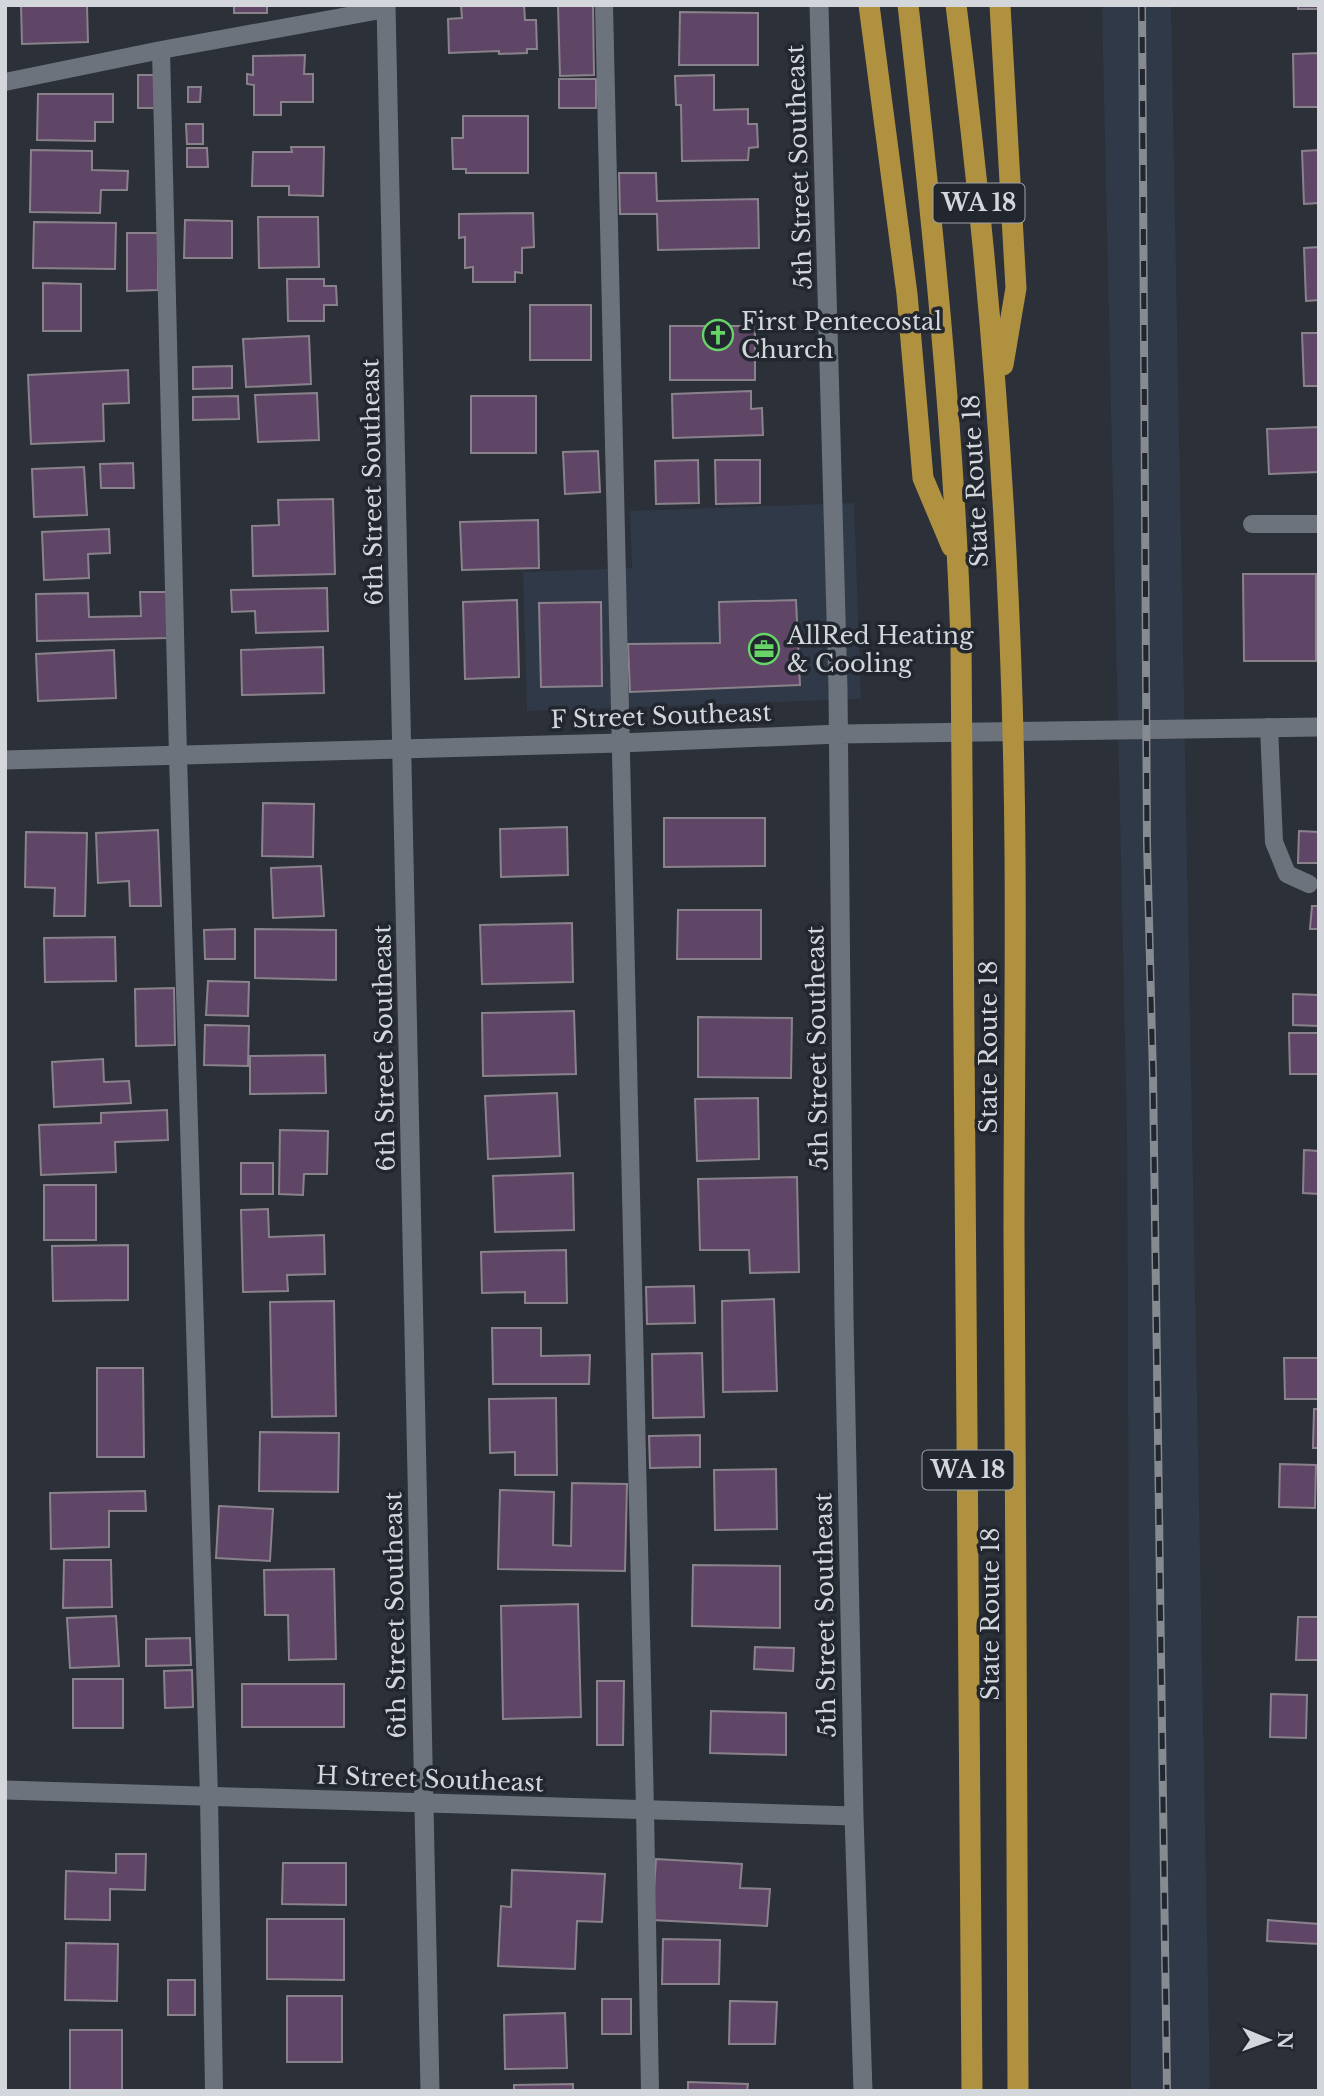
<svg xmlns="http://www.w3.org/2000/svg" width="1324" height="2096" font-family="'Libre Baskerville',serif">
<rect width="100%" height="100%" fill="#2b3039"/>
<path fill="#303947" d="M1102 5H1171L1210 2091H1131L1127 1132Z
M854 503 861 699 527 711 523 572 632 568 630 511Z"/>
<path fill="#604666" stroke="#8a828b" stroke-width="2" d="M21 5H87L88 42 22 44Z
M234 5H267V13H234Z
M461 5H524L525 20H536L537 49H527V53L499 54V51L449 53 448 19 462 18Z
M558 5H593L594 75 560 76Z
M1298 5H1319V9H1298Z
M680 12 758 13V65H679Z
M1319 53V107H1294L1293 54Z
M305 55 304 74H313V102H281V115H254V85L247 84V74L253 75V56Z
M138 75H161L162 108H138Z
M714 75V110L748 109V124H757L758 147 749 148 748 160 682 161 681 105H676L675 76Z
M559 79H596V108H559Z
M188 87H201L200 102H188Z
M38 94H113V122H95V141L37 140Z
M463 116H528V173H466V169H453L452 138H463Z
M186 124H203V144H187Z
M291 147H324L323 196 289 195V186H252L253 152H292Z
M187 148H207L208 167H187Z
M31 150 92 151V170L128 171 127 190H101L100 213 30 212Z
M1319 150V203L1304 204 1302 151Z
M619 173H656L657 201 758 199 759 248 658 250 657 214H620Z
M533 213 534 247 522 248V273L515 272V282H473V267L465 268V237L459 238V214Z
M258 217H318L319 267 259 268Z
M185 220 232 221V258H184Z
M34 222 116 223 115 269 33 268Z
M127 233H158V290L127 291Z
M1319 247V300L1306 301 1304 248Z
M287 279H324V286H336L337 305H324V321H288Z
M43 283 81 284V331H43Z
M530 305H591V360H530Z
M670 326H755V380H670Z
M1302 333H1319V386H1304Z
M309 336 311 384 246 387 243 339Z
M232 366V388L193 389V367Z
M128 370 129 403 103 404 104 441 31 444 28 375Z
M751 391V409L762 408 763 435 673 438 672 394Z
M317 393 319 440 258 442 255 395Z
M238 396 239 419 193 420V397Z
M471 396H536V453H471Z
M1319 427V472L1269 474 1267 429Z
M598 451 600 492 565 494 563 452Z
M698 460 699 503 656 504 655 461Z
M715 460H760V503L716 504Z
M133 463 134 488H101L100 464Z
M84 467 87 515 34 517 32 469Z
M333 499 335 574 253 576 252 526 279 525 278 500Z
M538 520 539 568 462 570 460 522Z
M109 529 110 553 88 554 89 578 44 580 42 532Z
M1243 574H1316V661H1244Z
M327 588 328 631 256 633 255 611 232 612 231 590Z
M140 592H167L168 638 37 641 36 594 88 593 89 617 141 616Z
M517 600 519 677 465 679 463 602Z
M796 600 800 685 630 692 628 644 720 643 719 602Z
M601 602 602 686 541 687 539 603Z
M323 647 324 693 242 695 241 650Z
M114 650 116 698 38 701 36 654Z
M263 803 314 804 313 857 262 856Z
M664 818H765V866L664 867Z
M567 827 568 875 501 877 500 829Z
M158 830 161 906H130L129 881 98 883 96 833Z
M1299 831 1319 832V863H1298Z
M26 832 87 833 85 916H54L55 888 25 887Z
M321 866 324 916 273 918 271 868Z
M1312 906H1319V929H1310Z
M678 910H761V959H677Z
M572 923 573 982 482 984 480 925Z
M235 929V959H205L204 930Z
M255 929 336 930V980L255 978Z
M115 937 116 981 45 982 44 938Z
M208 981 249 982 248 1016 206 1015Z
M174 988 175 1045 136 1046 135 989Z
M1293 994 1319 995V1026L1293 1025Z
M574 1011 576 1074 483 1076 482 1013Z
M698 1017 792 1018 791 1078 698 1077Z
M205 1025 249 1026 248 1066 204 1065Z
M1289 1033H1319V1074H1290Z
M325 1055 326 1093 250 1094V1056Z
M103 1059 104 1082 129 1081 131 1103 54 1107 52 1062Z
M557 1093 560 1156 488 1159 485 1096Z
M758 1098 759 1159 697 1161 695 1099Z
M167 1110 168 1140 115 1142 116 1172 41 1175 39 1125 101 1123V1113Z
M280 1130 328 1131 327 1174H304L303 1195 279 1194Z
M1304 1150 1319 1151V1194L1303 1193Z
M241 1163H273V1194H241Z
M573 1173 574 1230 495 1232 493 1176Z
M797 1177 799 1272 750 1273 749 1250H700L698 1179Z
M44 1185H96V1240H44Z
M268 1209 269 1237 324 1235 325 1274 287 1275 288 1291 243 1292 241 1210Z
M128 1245V1300L53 1301 52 1246Z
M566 1250 567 1303H525V1292L482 1293 481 1252Z
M694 1286 695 1323 647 1324 646 1287Z
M774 1299 777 1391 723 1392 722 1301Z
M334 1301 336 1416 272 1417 270 1302Z
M492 1328H541V1356L590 1355 589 1384H493Z
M702 1353 704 1417 653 1418 652 1354Z
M1284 1358H1319V1399H1285Z
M97 1368H143L144 1457H97Z
M556 1398 557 1475H515V1452L490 1453 489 1399Z
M1314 1409H1319V1448H1313Z
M260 1432 339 1433 338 1492 259 1491Z
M700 1435V1467L650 1468 649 1436Z
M1280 1464 1316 1465 1315 1508 1279 1507Z
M776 1469 777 1529 715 1530 714 1470Z
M572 1483 627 1484 625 1571 498 1569 500 1490 554 1492 553 1545 571 1546Z
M145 1491 146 1511H109V1547L51 1549 50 1493Z
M219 1506 273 1509 270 1561 216 1558Z
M64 1560H111L112 1607 63 1608Z
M693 1565 780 1566V1628L692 1626Z
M334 1569 336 1659 289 1660 288 1615H265L264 1570Z
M578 1604 581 1717 503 1719 501 1606Z
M116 1616 119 1666 70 1668 67 1618Z
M1298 1617H1319V1660H1296Z
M190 1638 191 1665 146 1666V1639Z
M755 1647 794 1648 793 1671 754 1669Z
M192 1670 193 1707 165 1708 164 1671Z
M73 1679H123V1728H73Z
M597 1681H624L623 1745H597Z
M242 1684H344V1727H242Z
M1271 1694 1307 1695 1306 1738 1270 1737Z
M711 1711 786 1713V1755L710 1753Z
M116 1854H146L145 1890 110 1889V1920L65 1919 66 1871 116 1873Z
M656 1859 742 1864 740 1888 770 1889 767 1926 652 1920Z
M283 1863H346V1905L282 1904Z
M512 1870 605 1874 602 1922 577 1921 575 1969 498 1966 501 1906 511 1907Z
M267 1919H344V1980L267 1979Z
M1268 1920 1319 1924V1944L1267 1941Z
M663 1939 720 1940 719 1984H662Z
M66 1943 118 1944 117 2001 65 2000Z
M168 1980H195V2015H168Z
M287 1996H342V2062H287Z
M602 1999H631V2034H602Z
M730 2001 777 2002 775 2044H729Z
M565 2013 567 2068 505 2069 504 2015Z
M70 2030H122V2091H70Z
M688 2082 748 2084 747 2091H688Z
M573 2084V2091H514V2085Z"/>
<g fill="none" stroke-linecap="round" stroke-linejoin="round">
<path stroke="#6c737d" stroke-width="18" d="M604 5 645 1810 650 2091
M161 50 178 756 209 1797 214 2091
M5 82 161 50 386 9
M1252 524H1319
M1269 727 1274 842 1287 874 1309 884"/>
<path stroke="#6c737d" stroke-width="19" d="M386 5 430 2091
M819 5 838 689 844 1317 854 1816 863 2091
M5 760 620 743 839 734 1319 727
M5 1790 854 1816"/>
<path stroke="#b0913f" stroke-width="21" d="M869 5 907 294 923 478 952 547
M908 5C932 217 954 429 961 643L972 2091
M956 5C992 286 1013 569 1015 853 1016 978 1014 1104 1014 1230 1015 1517 1018 1804 1018 2091
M1000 5 1016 288 1003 365"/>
<g stroke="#868a91" stroke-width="8">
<path id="rail" d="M1142 5 1147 843 1153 1077 1167 2091"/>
</g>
<use href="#rail" stroke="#21262f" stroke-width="5" stroke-dasharray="16" stroke-linecap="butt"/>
</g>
<defs>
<g id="church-ring" transform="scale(1.575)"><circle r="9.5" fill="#21262f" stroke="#66d466" stroke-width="1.5"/><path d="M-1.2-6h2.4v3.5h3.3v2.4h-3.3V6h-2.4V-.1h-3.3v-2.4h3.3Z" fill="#66d466"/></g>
<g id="office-ring" transform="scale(1.575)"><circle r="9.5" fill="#21262f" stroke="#66d466" stroke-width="1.5"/><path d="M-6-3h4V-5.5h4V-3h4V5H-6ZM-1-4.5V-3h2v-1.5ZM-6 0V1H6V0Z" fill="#66d466"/></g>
</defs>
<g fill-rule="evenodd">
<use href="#church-ring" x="718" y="335"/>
<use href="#office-ring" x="764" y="649"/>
</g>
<g text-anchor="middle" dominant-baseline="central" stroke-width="7" stroke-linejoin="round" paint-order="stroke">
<g fill="#21262f" stroke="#9ea2a8" stroke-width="2">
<rect x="933.5" y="183.5" width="91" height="39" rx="5"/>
<rect x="922.5" y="1450.5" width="91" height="39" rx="5"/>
</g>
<g font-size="23" font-weight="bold" fill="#d3d7dc">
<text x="979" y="203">WA 18</text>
<text x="968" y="1470">WA 18</text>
</g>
<g font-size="24" fill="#d3d7dc" stroke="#21262f">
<text transform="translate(799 167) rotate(-92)">5th Street Southeast</text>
<text transform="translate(975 481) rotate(-93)">State Route 18</text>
<text transform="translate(372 482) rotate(-91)">6th Street Southeast</text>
<text transform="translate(661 716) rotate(-2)">F Street Southeast</text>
<text transform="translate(988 1047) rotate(-90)">State Route 18</text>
<text transform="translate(384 1048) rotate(-91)">6th Street Southeast</text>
<text transform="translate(817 1048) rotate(-91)">5th Street Southeast</text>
<text transform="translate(990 1614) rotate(-90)">State Route 18</text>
<text transform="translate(395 1615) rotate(-91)">6th Street Southeast</text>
<text transform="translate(825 1615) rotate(-91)">5th Street Southeast</text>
<text transform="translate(430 1779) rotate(2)">H Street Southeast</text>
</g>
<g font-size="24" fill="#d3d7dc" stroke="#21262f" text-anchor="start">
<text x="741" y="321">First Pentecostal<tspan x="741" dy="28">Church</tspan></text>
<text x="787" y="635">AllRed Heating<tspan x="787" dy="28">&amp; Cooling</tspan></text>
</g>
</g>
<rect width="1324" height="2096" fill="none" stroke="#d3d7dc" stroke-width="14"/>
<g transform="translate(1268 2040) rotate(91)" stroke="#21262f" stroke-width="5" paint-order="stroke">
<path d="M0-5L12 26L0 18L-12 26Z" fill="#d3d7dc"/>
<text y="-10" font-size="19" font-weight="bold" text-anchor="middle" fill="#d3d7dc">N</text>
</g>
</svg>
